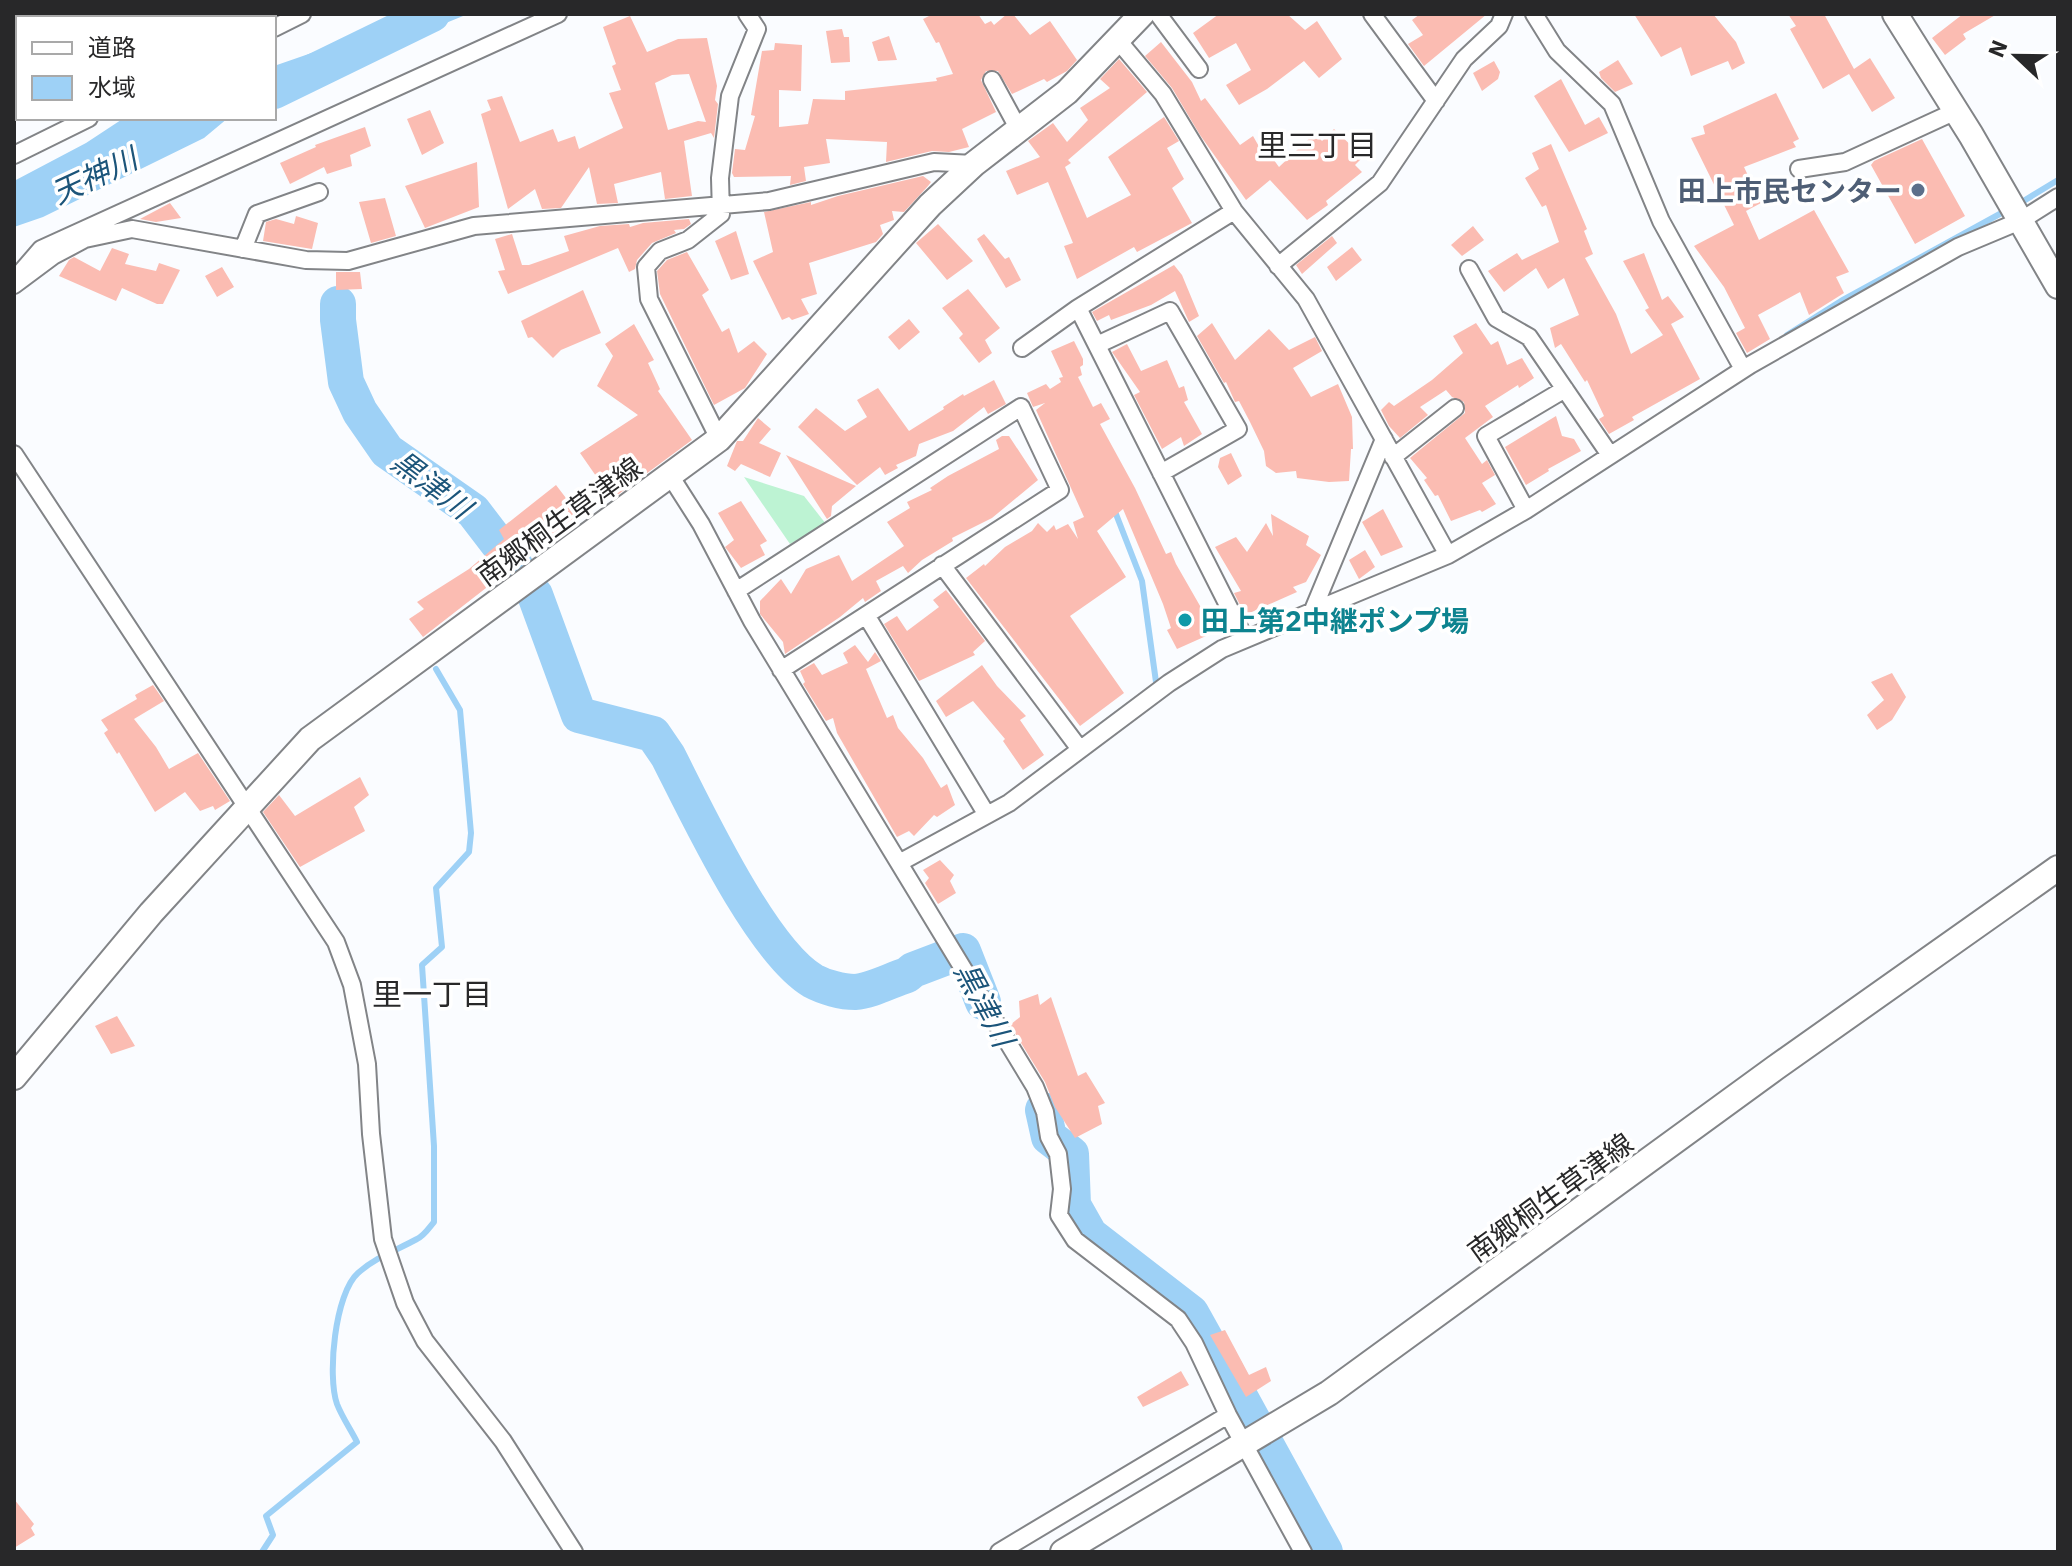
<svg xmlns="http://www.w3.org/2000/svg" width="2072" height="1566" font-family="'IBM Plex Sans','Noto Sans JP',sans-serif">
<rect width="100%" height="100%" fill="#fafcff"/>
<path fill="#bdf3d3" d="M744 477 804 496 826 524 790 544Z"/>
<path fill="#9ed1f6" d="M424 14H468L382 49 297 68 274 83V66Z
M124 118H228L204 138 43 217 14 227V181L86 143Z"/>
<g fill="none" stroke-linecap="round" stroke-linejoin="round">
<path stroke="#9ed1f6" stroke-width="6" d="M14 25 18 20
M2017 205 2058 180
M1787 335 1841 301 2007 210
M1114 509 1142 581 1156 682
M262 1552 273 1535 266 1516 357 1442C351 1430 342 1417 337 1404 327 1376 335 1293 358 1273 376 1257 397 1250 417 1239 424 1236 429 1228 434 1222V1146L422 965 442 947 436 888 469 852 471 833 460 710 436 669"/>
<path stroke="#9ed1f6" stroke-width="36" d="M274 91 432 14
M338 304V320L346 382 360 412 387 451 473 511 516 567
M535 595 579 715 653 734 668 756C697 813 761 950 813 981 824 987 842 992 855 992 871 991 891 980 907 975L913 970 963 951 983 1002
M1043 1110 1049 1137 1071 1154 1073 1205 1090 1235 1191 1313 1215 1356 1217 1355 1325 1552"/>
</g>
<path fill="#fbbcb2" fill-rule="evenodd" d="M933 14H978L985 24 991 21 994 25 1007 14H1013L1030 35 1050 21 1077 60 1067 71 1047 82 1044 79 1012 94 998 71H986L981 80 996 112 962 129 969 147 949 152 932 151 886 162 887 142 826 139 830 163 804 167 806 181 790 185 791 176 734 177 732 173 735 149 745 150 755 116 751 115 762 51 774 50 775 43 802 45 801 91 779 90V127L808 124 813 99 845 100V91L937 81 936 78 953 74 939 42 936 43 923 19Z
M1219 14H1287L1305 30 1317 21 1342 59 1319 78 1304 61 1267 89 1239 105 1226 85 1251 70 1236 43 1209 58 1193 33Z
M1420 14H1487L1424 66 1408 44 1423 35 1412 20Z
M1634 14H1713L1736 42 1745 63 1732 70 1728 61 1691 76 1681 47 1661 57Z
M1788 14H1824L1854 69 1870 58 1895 98 1872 112 1849 74 1823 89 1790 29 1796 26Z
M1963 14H1997L1963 34 1966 39 1945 55 1932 38Z
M630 16 647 52 678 39 707 38 717 86 715 100 718 104 714 138 711 133 684 141 692 196 665 199 661 172 614 184 618 203 597 204 589 167 561 208 542 209 535 189 508 209 481 114 491 110 487 100 502 96 520 142 553 129 558 142 575 136 579 149 623 128 609 93 621 90 612 66 616 64 603 27ZM689 74 706 122 698 121 668 130 655 83 672 75Z
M842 29 844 37H849L850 62 831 63 826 31Z
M889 36 897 60 878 61 872 42Z
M1161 42 1192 82 1201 101 1205 98 1240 145 1253 136 1261 150 1265 148 1279 167 1315 133 1322 141 1334 129 1363 157 1355 165 1362 172 1326 201 1328 205 1307 220 1270 180 1246 200 1200 135 1172 88 1145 56Z
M1119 59 1147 92 1068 160 1071 163 1065 167 1087 218 1131 195 1108 157 1164 117 1179 141 1167 148 1184 179 1172 188 1192 223 1137 252 1134 247 1077 279 1064 246 1073 243 1048 182 1017 195 1006 171 1040 157 1028 141 1053 123 1067 142 1088 120 1080 108 1110 88 1100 79Z
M1618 60 1633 84 1615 92 1601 78 1599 72Z
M1494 61 1500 72 1498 79 1482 91 1473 73Z
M1561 79 1585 125 1599 117 1608 133 1569 152 1534 96Z
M1776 93 1799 139 1793 142 1796 147 1744 167 1761 203 1746 211 1759 240 1814 210 1849 272 1836 277 1844 293 1809 315 1800 292 1758 315 1770 339 1747 353 1736 333 1745 328 1724 287 1694 246 1734 225 1691 138 1705 134 1703 126Z
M430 110 444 143 422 155 407 119Z
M365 127 371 146 350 155 352 166 327 174 324 167 290 184 280 163 316 147 315 145Z
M1922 139 1965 216 1915 244 1871 165 1874 161Z
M1551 144 1587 229 1584 231 1593 254 1585 258 1616 314 1631 354 1663 335 1645 310 1649 308 1623 261 1644 253 1662 300 1668 296 1684 317 1671 324 1700 379 1632 417 1634 420 1609 434 1599 419 1604 416 1587 380 1585 382 1561 344 1555 348 1550 328 1579 315 1564 278 1548 289 1536 268 1504 292 1488 271 1517 253 1522 260 1559 242 1546 205 1542 207 1525 178 1539 169 1532 153Z
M477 162 479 207 425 228 405 186Z
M923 176 931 182 928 186 904 212 892 211 894 220 880 225 883 234 876 242 809 263 817 294 801 299 809 314 792 320 789 317 782 320 753 261 773 252 764 212 811 202V205L838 196Z
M385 198 396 236 371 243 359 202Z
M170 203 181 218 156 222 140 219Z
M296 216 318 223 312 249 263 241 266 222 276 219 294 224Z
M689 219 691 224 684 229 674 230 676 233 652 243 637 260 635 269 629 272 618 248 508 294 498 271 505 270 495 239 512 234 522 265H529L569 251 564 236 600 226 629 224 630 227 643 223Z
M938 224 973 261 947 280 916 243Z
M1473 226 1484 240 1462 256 1451 245Z
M736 231 749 274 731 280 715 241Z
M984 234 1005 259 1009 257 1021 280 1006 288 977 239Z
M1332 236 1337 243 1302 274 1296 265Z
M1352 247 1362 260 1336 281 1327 267Z
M112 248 129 254 125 264 156 271 159 263 180 270 163 304H157L122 288 116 301 59 276 69 260 74 257 100 271Z
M687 252 709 290 702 295 722 332 729 328 738 353 754 341 767 354 745 388 714 405 660 294 657 271 667 260Z
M1174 265 1182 275 1199 316 1189 322 1175 291 1151 305 1111 320 1109 315 1097 321 1092 312Z
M222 267 234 287 217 297 205 276Z
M336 272H360L362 289 336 290Z
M968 289 1000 328 985 340 992 353 979 363 959 338 963 334 942 308Z
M583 290 601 333 561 350 553 358 532 337 528 338 521 321Z
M909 319 920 332 899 350 888 337Z
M1212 323 1235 360 1269 329 1289 350 1315 337 1322 351 1293 368 1311 397 1338 384 1352 417 1353 449H1351L1349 481 1329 482 1297 478 1296 471 1276 473 1266 466 1264 451 1250 422 1239 401 1235 402 1226 382 1224 383 1197 336Z
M1476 323 1491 345 1498 341 1507 365 1522 358 1534 378 1519 388 1518 385 1485 406 1493 417 1465 438 1482 464 1487 460 1495 475 1482 483 1496 504 1482 512 1480 510 1451 521 1438 495 1435 496 1424 480 1427 478 1410 458 1465 413 1464 402 1452 397 1446 390 1420 407 1428 415 1400 438 1389 426 1381 410 1389 402 1394 406 1432 380 1463 353 1453 336Z
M634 324 654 360 648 363 660 389 658 391 692 440 612 499 580 453 638 415 597 386 613 356 605 344Z
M1074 341 1083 359V365L1080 367 1082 375 1078 377 1093 407 1101 403 1110 419 1100 424 1135 488 1166 554 1171 552 1176 564 1215 632 1177 649 1167 630 1171 628 1163 604 1123 509 1097 531 1126 577 1070 616 1124 693 1080 726 966 578 984 564 985 566 1005 547 1032 531 1038 523 1047 532 1054 525 1056 530 1068 524 1078 539 1073 522 1084 517 1036 410 1045 403 1033 407 1027 393 1046 384 1050 389 1061 382 1059 378 1063 377 1051 351Z
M1127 344 1141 371 1167 360 1179 388 1184 386 1188 400 1184 402 1202 434 1184 446 1181 437 1162 449 1134 395 1140 392 1112 352Z
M994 380 1006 404 988 414 984 407 953 431 919 444 916 456 896 465 898 468 885 475 880 467 857 485 798 427 816 408 845 431 867 417 857 400 878 388 909 431 944 409 943 407 963 394 964 396Z
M1556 416 1562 436 1574 439 1581 451 1548 469 1549 471 1526 485 1505 447Z
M758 418 771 429 759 443 781 453 770 477 741 464 735 471 727 466 737 441H743Z
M1002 436H1009L1038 480 992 518 952 538 953 541 922 560 908 573 903 566 876 581 881 591 865 602 863 598 840 617 785 654 783 642 760 614V601L781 579 791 594 806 569 839 555 852 581 904 546 887 522 910 508 907 502 932 490 930 488 948 476 999 449 996 440Z
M1231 453 1242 476 1228 485 1218 467 1220 458Z
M786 455 856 486 832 506 831 516 827 519Z
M556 485 579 515 517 560 513 553 489 573 495 581 423 637 409 619 424 609 417 602 469 569 504 539 499 530Z
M741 501 767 541 760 545 765 555 741 568 725 547 734 540 718 513Z
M1383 509 1403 547 1381 556 1362 522Z
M1271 514 1309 536 1306 545 1321 555 1306 582 1293 587 1297 592 1245 615 1234 593 1241 591 1215 547 1236 537 1247 552 1266 523 1273 536Z
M1365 550 1375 567 1359 579 1349 560Z
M946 590 985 641 973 652 975 655 919 681 884 624 897 616 907 631 939 607 933 600Z
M855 645 868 662 875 652 881 661 866 669 887 718 893 715 898 728 923 758 941 788 947 784 955 805 937 817 934 815 914 836 909 831 897 837 837 733 833 718 826 721 803 684 805 682 800 671 814 663 822 675 848 663 843 653Z
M982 665 997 686 1026 716 1020 720 1044 755 1023 770 1003 741 1005 739 973 701 946 717 936 701Z
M1892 673 1906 697 1892 720 1877 730 1867 715 1884 700 1871 682Z
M153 685 164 701 134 719 156 747 169 769 198 753 230 801 215 810 213 806 200 811 185 792 155 812 119 752 117 754 104 733 108 730 101 720 137 699 135 695Z
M360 777 369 795 354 807 365 831 300 867 263 812 279 795 295 816Z
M940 860 954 875 950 881 956 893 938 904 925 883 929 878 923 870Z
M1038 994 1040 1005 1051 997 1078 1076 1086 1072 1105 1103 1098 1106 1102 1124 1075 1138 1055 1107 1045 1082 1010 1025 1020 1017 1019 1001Z
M117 1016 135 1046 111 1054 95 1026Z
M1225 1330 1249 1375 1266 1367 1271 1381 1246 1397 1210 1335Z
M1181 1371 1189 1385 1143 1407 1137 1397Z
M14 1499 34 1524 31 1528 35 1535 14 1548Z"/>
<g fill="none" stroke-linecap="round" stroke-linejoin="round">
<g stroke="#828487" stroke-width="20">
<path id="street" d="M1158 14 1199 69
M1372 14 1436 101
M1534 14 1557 51 1612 104 1661 221 1743 369
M274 28 302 14
M1116 38 1163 94 1234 211 1306 299 1448 555
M992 80 1018 128
M14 155 89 118
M1799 169 1845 162 1956 111
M243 249 257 214 319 192
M1278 266 1380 183 1464 59 1499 26 1504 14
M1469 269 1496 318 1529 337 1610 455
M22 271 41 249 558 14
M14 285 53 256 85 239 132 229 306 260 348 261 474 226 769 201 934 162 974 164
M1078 308 1234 211
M1097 345 1170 311 1238 429 1161 473
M1022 348 1078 308 1245 639
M719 439 649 299 646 267 660 251 688 240 721 214 720 178 730 96 757 29 747 14
M14 454 336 942 352 985 367 1064 371 1134 383 1239 405 1303 425 1341 503 1441 574 1552
M1393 457 1455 408
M671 477 701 524 752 621 1035 1087 1045 1112 1049 1137 1058 1154 1062 1189 1059 1215 1075 1240 1178 1319 1194 1343 1228 1415 1303 1552
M1526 510 1486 436 1565 389
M942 565 1079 748
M736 591 1021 407 1060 490 781 670
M1313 610 1384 439
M866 615 987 815
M899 863 1009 803 1169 683 1222 649 1448 555 1526 510 1750 365 1958 247 2020 221 2058 197
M999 1552 1228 1415"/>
</g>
<g stroke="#828487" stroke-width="28">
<path id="secondary" d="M1895 14 1971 135 2058 286
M14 1077 151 913 310 739 719 439 930 205 974 164 1067 92 1142 14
M1063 1552 1329 1393 1775 1068 2058 868"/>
</g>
<use href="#street" stroke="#fff" stroke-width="16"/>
<use href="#secondary" stroke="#fff" stroke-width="24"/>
</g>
<circle fill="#5c6f8a" stroke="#fff" stroke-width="3" cx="1918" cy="190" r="8"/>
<circle fill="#0f9aa8" stroke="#fff" stroke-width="3" cx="1185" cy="620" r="8"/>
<g text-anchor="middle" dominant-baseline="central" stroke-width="7" stroke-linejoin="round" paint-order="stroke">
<g font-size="28" font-weight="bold" fill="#4e5e75" stroke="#fff" text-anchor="end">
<text x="1902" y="190">田上市民センター</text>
</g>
<g font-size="28" fill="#282829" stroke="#fff">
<text transform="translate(559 521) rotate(-36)">南郷桐生草津線</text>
<text transform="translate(1550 1197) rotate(-36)">南郷桐生草津線</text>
</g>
<g font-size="28" font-weight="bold" fill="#0d838f" stroke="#fff" text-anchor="start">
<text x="1201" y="620">田上第2中継ポンプ場</text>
</g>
<g font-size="30" fill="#282829" stroke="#fff">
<text x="1317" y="144">里三丁目</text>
<text x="432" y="993">里一丁目</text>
</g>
<g font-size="30" font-style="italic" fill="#1c557a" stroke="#fff">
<text transform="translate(94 175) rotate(-25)">天神川</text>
<text transform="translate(432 484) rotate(37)">黒津川</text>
<text transform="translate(985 1004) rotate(62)">黒津川</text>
</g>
</g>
<rect width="2072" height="1566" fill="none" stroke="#282829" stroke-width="32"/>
<rect x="16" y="16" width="260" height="104" fill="#ffffff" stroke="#a9a9a9" stroke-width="2"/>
<rect x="32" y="42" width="40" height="12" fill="#ffffff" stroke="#a9a9a9" stroke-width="2"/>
<text x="88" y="56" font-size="24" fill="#282829">道路</text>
<rect x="32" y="76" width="40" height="24" fill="#9ed1f6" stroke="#a9a9a9" stroke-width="2"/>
<text x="88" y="96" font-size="24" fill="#282829">水域</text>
<g transform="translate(2016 56) rotate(292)" stroke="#ffffff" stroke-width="6" paint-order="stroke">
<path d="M0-6L14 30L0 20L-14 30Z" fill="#282829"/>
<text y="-12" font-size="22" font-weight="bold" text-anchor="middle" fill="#282829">N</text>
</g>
</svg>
